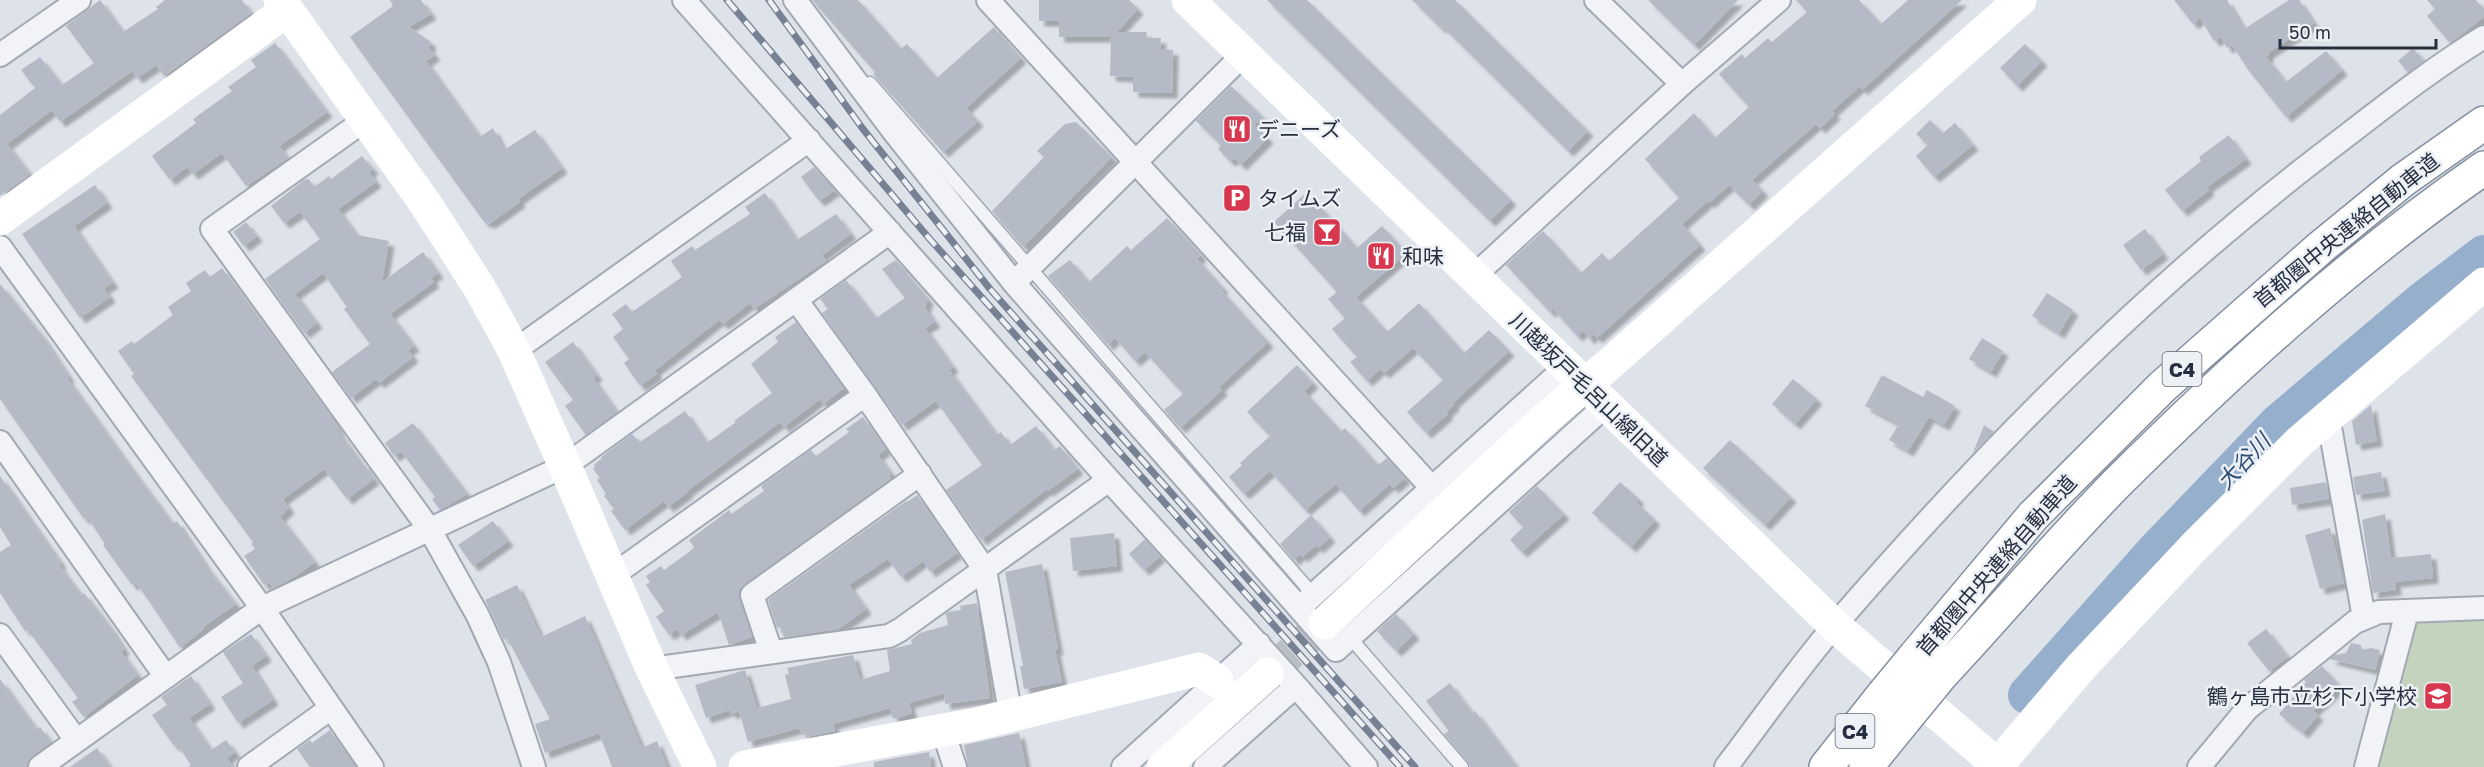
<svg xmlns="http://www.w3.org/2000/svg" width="2484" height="767" font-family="'Golos Text','Noto Sans JP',sans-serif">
<defs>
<filter id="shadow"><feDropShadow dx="5.5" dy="5.5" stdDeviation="1.5" flood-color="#0004"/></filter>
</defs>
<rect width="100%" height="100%" fill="#dee2e9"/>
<path fill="#c3d3be" d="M2484 595V767H2376L2413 625 2446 600Z"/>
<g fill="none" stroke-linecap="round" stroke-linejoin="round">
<path stroke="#96afcc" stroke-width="38" d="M2027 695 2157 549 2278 423 2422 301 2484 254"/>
</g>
<path fill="#b4bbc6" filter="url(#shadow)" d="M100 0 123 32 158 9 156 7 165 0H242L251 13 164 76 156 65 137 78 132 71 60 122 52 110 7 144 30 174 0 196V115L35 88 21 70 40 57 62 85 94 63 66 26Z
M390 0H421L431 14 409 27 431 42 429 48 435 55 426 61 480 137 493 128 504 150 535 130 562 168 518 199 520 202 489 224 488 221 485 223 350 37 393 6Z
M812 0H858L901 49 907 44 937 78 994 27 1021 58 966 108 978 121 943 152 873 74 875 72Z
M1039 0H1129L1138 9 1117 32H1147L1146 38H1161L1160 49 1173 50 1172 93 1133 92V77L1110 76 1111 37H1059V21H1039Z
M1267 0H1307L1511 200 1490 221Z
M1412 0H1455L1588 131 1568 151 1442 26 1441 28Z
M1648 0H1738L1694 45Z
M1796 0H1859L1881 24 1908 0H1962L1862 90 1860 86 1832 111 1835 114 1820 128 1816 124 1752 180 1763 191 1749 205 1729 185 1709 203 1708 201 1682 224 1700 245 1597 338 1593 334 1589 339 1583 331 1577 336 1553 309 1550 312 1506 265 1543 231 1581 273 1602 253 1609 261 1679 198 1645 159 1694 113 1715 138 1749 107 1719 74 1742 54 1745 58 1768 38 1772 42 1807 12Z
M2174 0H2227L2244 29 2289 0H2299L2314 23 2268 53 2269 55 2266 57 2286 82 2326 51 2342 70 2286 117 2249 71 2232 45 2227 48 2221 37 2214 41 2200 18 2193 24Z
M2427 0H2476L2484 9V17L2450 43 2427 16 2435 9Z
M275 43 327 112 279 146 288 158 246 186 222 153 193 174 187 167 170 180 152 156 196 123 193 119 232 91 228 87 256 67 251 60Z
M2025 44 2042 61 2017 86 2000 68Z
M2413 48 2424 61 2408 72 2398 61Z
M1231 86 1263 117 1254 125 1268 138 1241 165 1234 158 1230 161 1218 149 1221 145 1196 121Z
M1930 120 1943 133 1955 123 1973 145 1934 177 1916 156 1928 145 1916 134Z
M1076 122 1112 157 1023 247 992 211 1044 157 1037 151 1065 124Z
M2229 135 2246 159 2207 187 2209 190 2182 211 2165 190 2201 161 2199 157Z
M362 156 373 169 369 172 376 182 338 209 357 235 389 241 382 282 423 252 438 273 431 278 434 282 390 314 414 346 408 350 413 357 379 383 376 379 351 398 332 372 370 344 344 309 347 307 323 273 295 294 317 323 304 333 265 279 320 239 300 212 284 223 271 206 304 180 309 179 314 187 329 176 331 179Z
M814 167 835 190 819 201 801 177Z
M95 185 107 203 74 226 113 283 104 288 110 297 80 318 22 234Z
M1307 192 1357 248 1382 226 1407 253 1356 297 1387 332 1419 303 1464 353 1489 330 1509 351 1453 403 1454 405 1446 412 1448 414 1426 433 1407 412 1443 380 1413 348 1384 373 1380 369 1367 381 1350 362 1357 357 1332 329 1345 318 1328 299 1337 292 1274 222Z
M765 193 797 240 836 214 851 234 822 255 826 261 754 309 750 303 723 324 719 320 658 368 655 370 657 374 640 386 624 363 629 359 613 337 623 329 612 314 626 304 632 312 682 277 671 261 692 246 695 250 750 214 745 207Z
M1167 218 1201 255 1197 259 1223 288 1221 290 1268 342 1219 387 1222 390 1180 428 1164 410 1183 394 1145 352 1135 361 1115 338 1108 345 1048 276 1070 260 1089 282 1127 246 1131 250Z
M246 222 257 236 244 246 233 232Z
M2145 229 2163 254 2141 270 2123 245Z
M896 260 928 299 925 308 935 322 925 328 953 367 949 370 997 435 1001 432 1010 445 1036 426 1054 450 1060 446 1078 469 1048 491 1047 489 981 540 946 490 982 465 936 401 902 425 822 313 828 309 820 299 846 280 876 318 905 298 882 269Z
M222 268 329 414 339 430 338 431 362 464 363 463 374 479 347 499 324 469 283 499 289 508 280 517 315 562 296 576 273 588 269 582 264 585 244 556 255 549 251 544 253 542 131 376 134 374 118 351 132 341 134 344 173 315 168 307 191 291 186 283 205 270 210 277Z
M0 284 43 337 69 377 67 378 132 469 173 524 177 521 208 569 236 604 203 627 204 629 180 648 151 604 136 583 132 585 103 545 105 544 87 517 84 519 0 399Z
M2047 293 2073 310 2059 333 2032 316Z
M796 322 844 388 823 404 820 399 784 427 780 422 687 491 688 492 668 507 664 501 625 530 611 511 614 509 604 496 606 494 597 480 600 478 593 469 595 467 594 465 602 458 601 457 632 434 640 442 685 411 707 443 736 422 734 421 772 393 751 364 778 342 775 337Z
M1982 338 2003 351 1991 372 1969 359Z
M573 342 597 375 593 378 617 412 586 435 565 406 573 400 545 362Z
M1297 365 1313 383 1304 391 1341 431 1345 428 1378 465 1387 458 1405 478 1393 488 1390 484 1359 511 1336 484 1305 510 1270 471 1244 494 1229 477 1242 465 1240 463 1270 436 1247 412Z
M1882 375 1923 397 1927 390 1955 406 1944 425 1929 417 1908 451 1889 440 1899 424 1865 406Z
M1793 379 1817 399 1795 424 1772 404Z
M2371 405 2377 441 2356 445 2352 421Z
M863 417 886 449 878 455 891 473 889 475 891 478 744 585 739 590V599L752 637 729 645 718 612 681 635 677 629 669 635 656 617 664 611 646 585 650 582 646 576 661 566 664 570 689 552 694 547 689 540 729 510 731 514 764 491 761 486 811 450 816 456 849 432 846 429Z
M413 423 467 494 440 510 432 499 435 497 401 451 394 456 385 443Z
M1984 425 1994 432 1973 453Z
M1730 440 1791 497 1765 525 1703 468Z
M2381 472 2385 491 2356 495 2353 477Z
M0 476 61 563 59 565 81 595 84 593 110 627 124 649 121 652 138 675 84 717 72 702 78 698 27 629 25 631 0 593V552L11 545 0 527Z
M1620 482 1639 499 1636 502 1655 520 1631 547 1592 513Z
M2326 482 2329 499 2292 505 2290 488Z
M1537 486 1564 514 1522 552 1510 540 1523 527 1509 512Z
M917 495 957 553 930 572 923 561 901 577 888 559 849 585 866 609 838 629 784 637 780 627 777 628 768 600 906 501 907 502Z
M2385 514 2391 558 2431 554 2433 578 2395 582 2396 590 2373 593 2362 520Z
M1311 515 1330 537 1318 548 1316 545 1302 557 1300 554 1294 560 1280 544Z
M493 521 508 541 473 566 458 545Z
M2330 528 2344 583 2320 589 2305 535Z
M1114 533 1117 566 1073 571 1070 538Z
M1145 539 1160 556 1144 570 1129 554Z
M1042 564 1058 650H1055L1062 682 1024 689 1020 666H1023L1005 572Z
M517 585 541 637 585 616 642 748 657 741 667 767H612L599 733 545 753 535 724 550 719 507 638 504 640 485 600Z
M977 603 990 698 945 704 944 693 909 703 912 713 893 719 890 708 833 724 835 731 806 737 805 732 801 733 799 728 748 742 739 711 731 714 730 710 706 718 695 685 745 670 757 708 791 699 785 675 789 674 787 668 853 655 860 680 890 671 887 650 912 644 911 640 920 633 948 625 946 614 948 612 961 610 960 606Z
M1396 614 1414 634 1396 651 1377 631Z
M2266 629 2288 657 2269 671 2247 643Z
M251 634 266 656 252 666 273 700 238 723 221 697 243 683 223 652Z
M2351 643 2361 645 2362 650 2371 648 2380 650 2375 670 2330 659 2335 655 2346 653Z
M2322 666 2340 686 2313 711 2318 715 2303 733 2279 714 2306 682 2304 680Z
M191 676 210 704 189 718 211 750 226 740 235 752 227 758 233 767H188L191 765 177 744 174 746 152 715 167 705 161 697Z
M0 679 37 730 40 727 51 742 32 756 27 767H0Z
M1450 683 1472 713 1475 711 1517 767H1470L1468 762 1444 734 1449 731 1426 701Z
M330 730 333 735 356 767H310L297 749 310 740 312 743Z
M1019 733 1026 767H968L964 745Z
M97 748 110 767H70Z
M929 752 931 767H874V762Z"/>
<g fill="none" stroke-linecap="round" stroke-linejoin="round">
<path stroke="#b9bec7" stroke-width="33" stroke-dasharray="33 16" stroke-linecap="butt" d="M1267 674 1325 623"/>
<g stroke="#a3a9b3" stroke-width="15">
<path id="lane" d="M870 83 1316 598
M1347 634 1462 767"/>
</g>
<g stroke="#a3a9b3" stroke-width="26">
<path id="street" d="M684 0 1109 480 1296 686 1205 767
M795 0 894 132 1014 283 1336 650 1605 406
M988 0 1432 488
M1596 0 1682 84
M0 55 79 0
M365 120 212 229 430 530 478 616 499 662 534 767
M0 247 262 608 372 767
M1473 277 1682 84 1779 0
M1014 283 1244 54
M797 301 865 395 985 570 1011 717
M514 351 809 140
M2328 416 2364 618
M0 442 166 677
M612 576 865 395
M1299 608 1566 367
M0 635 76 740
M771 652 752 595 920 474
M652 669 889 636 900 630 1109 480
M1296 686 1366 767
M943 731 955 767
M40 767 262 608 565 466 890 232
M249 767 331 708
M1123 767 1259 644
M1726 767C1762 720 1797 669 1836 624 1988 448 2152 283 2337 143 2385 106 2433 68 2484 37
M2199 767 2247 709 2355 622 2379 612 2484 608
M2366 767 2407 612"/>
</g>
<g stroke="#848fa0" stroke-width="36">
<path id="highway" d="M1916 655 2033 516 2163 386 2321 247 2403 180 2484 123
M1941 675C2000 612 2056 545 2116 484 2231 370 2351 260 2484 168
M1826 767 1883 695
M1866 767 1905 719"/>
</g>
<use href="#lane" stroke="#f1f3f7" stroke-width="12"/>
<use href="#street" stroke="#f1f3f7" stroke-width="22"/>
<path stroke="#fff" stroke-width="33" d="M280 0 425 203 479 287 499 323 514 351 565 466 652 669 700 767
M1188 0 1835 626 2000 767
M0 219 287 10
M1325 623 1547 417 1613 361 2020 0
M745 767 976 724 1199 669 1217 681
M1163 767 1267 674
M1996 767 2081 667 2195 546 2300 441 2484 284"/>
<use href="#highway" stroke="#fff" stroke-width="33"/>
<g stroke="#768193" stroke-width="7">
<path id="rail" d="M727 0 928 237 1400 767
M769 0 863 129 990 289 1415 767"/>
</g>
<use href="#rail" stroke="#edf1f6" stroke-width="4.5" stroke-dasharray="14" stroke-linecap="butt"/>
<g stroke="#848fa0" stroke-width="36" stroke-linecap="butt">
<path id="highway-bridge" d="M1883 695 1916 655
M1905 719 1941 675"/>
</g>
<use href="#highway-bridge" stroke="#fff" stroke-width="33"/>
</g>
<defs>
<g id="restaurant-square" transform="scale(1.5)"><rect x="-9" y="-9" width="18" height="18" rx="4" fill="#d8384f" stroke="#edf1f6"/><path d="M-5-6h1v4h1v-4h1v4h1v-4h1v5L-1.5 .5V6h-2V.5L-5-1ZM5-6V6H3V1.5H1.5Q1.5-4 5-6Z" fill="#fff"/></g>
<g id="parking-square" transform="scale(1.5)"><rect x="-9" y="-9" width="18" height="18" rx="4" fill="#d8384f" stroke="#edf1f6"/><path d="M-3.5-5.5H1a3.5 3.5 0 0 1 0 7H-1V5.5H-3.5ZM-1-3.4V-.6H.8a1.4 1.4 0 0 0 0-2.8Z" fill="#fff"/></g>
<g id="bar-square" transform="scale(1.5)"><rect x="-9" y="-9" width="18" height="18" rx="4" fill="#d8384f" stroke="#edf1f6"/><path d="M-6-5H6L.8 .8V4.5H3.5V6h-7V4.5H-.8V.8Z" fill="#fff"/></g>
<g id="school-square" transform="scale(1.5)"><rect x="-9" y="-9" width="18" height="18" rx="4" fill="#d8384f" stroke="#edf1f6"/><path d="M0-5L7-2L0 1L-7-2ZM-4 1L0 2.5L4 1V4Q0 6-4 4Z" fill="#fff"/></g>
</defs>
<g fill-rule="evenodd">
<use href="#restaurant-square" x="1237" y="129"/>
<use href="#parking-square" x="1237" y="198"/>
<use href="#bar-square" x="1327" y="232"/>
<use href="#restaurant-square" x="1381" y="256"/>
<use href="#school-square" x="2438" y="696"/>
</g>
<g text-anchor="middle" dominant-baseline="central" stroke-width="5" stroke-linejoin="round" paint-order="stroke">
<g fill="#edf1f6" stroke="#626977" stroke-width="1.5">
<rect x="2162.5" y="352" width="39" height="34" rx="4.5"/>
<rect x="1835.5" y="714" width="39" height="34" rx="4.5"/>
</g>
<g font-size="20" font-weight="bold" fill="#262f40">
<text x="2182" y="369">C4</text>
<text x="1855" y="731">C4</text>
</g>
<g font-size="21" fill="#262f40" stroke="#edf1f6" text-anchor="start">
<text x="1258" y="129">デニーズ</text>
<text x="1258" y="198">タイムズ</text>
<text x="1306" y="232" text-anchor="end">七福</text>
<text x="1402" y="256">和味</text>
<text x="2417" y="696" text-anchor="end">鶴ヶ島市立杉下小学校</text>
</g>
<g font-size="21" fill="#262f40" stroke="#edf1f6">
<text transform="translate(2346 230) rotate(-39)">首都圏中央連絡自動車道</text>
<text transform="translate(1589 389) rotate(44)">川越坂戸毛呂山線旧道</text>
<text transform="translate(1996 565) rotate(-49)">首都圏中央連絡自動車道</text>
</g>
<g font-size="22" font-style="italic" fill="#2d4e77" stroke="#edf1f6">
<text transform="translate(2243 461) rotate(-47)">大谷川</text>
</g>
</g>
<path d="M2280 39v9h156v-9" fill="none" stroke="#262f40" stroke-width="3"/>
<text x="2289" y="39" font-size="18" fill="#262f40" stroke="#edf1f6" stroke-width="4.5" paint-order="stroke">50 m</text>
</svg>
